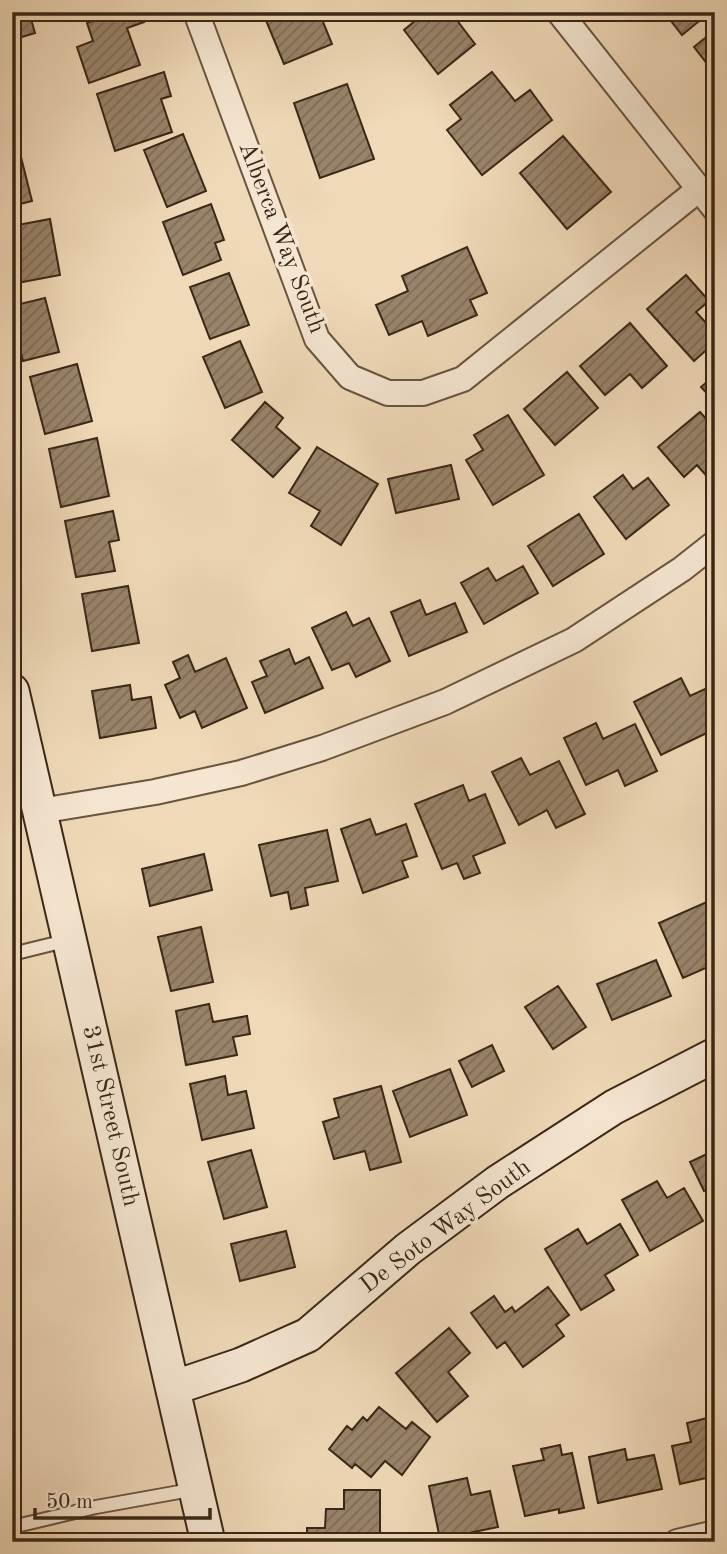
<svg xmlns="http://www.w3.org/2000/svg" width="727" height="1554" font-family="'Old Standard TT',serif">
<defs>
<pattern id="building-hatch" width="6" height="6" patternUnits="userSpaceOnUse" patternTransform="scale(1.75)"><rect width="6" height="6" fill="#99846b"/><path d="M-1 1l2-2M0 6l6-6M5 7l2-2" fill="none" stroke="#7e6c57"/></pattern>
</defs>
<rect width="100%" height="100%" fill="#f0d9b8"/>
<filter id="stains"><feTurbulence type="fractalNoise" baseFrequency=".00286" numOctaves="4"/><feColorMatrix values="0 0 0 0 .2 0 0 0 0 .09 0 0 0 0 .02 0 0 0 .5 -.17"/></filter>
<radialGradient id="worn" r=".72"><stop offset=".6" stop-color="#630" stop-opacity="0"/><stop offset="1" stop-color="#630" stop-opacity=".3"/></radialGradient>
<path fill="url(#building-hatch)" stroke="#3a2717" stroke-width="2" d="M29 12 35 33 12 40V13Z
M116 12H141L144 22 127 28 140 65 89 83 77 47 93 41 87 23Z
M278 12H319L332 44 284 64 265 18Z
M426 12H457L453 15 475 44 438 74 404 30Z
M664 12H710L682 35Z
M715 30V74L694 47Z
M164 72 171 96 161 99 172 132 115 151 97 94Z
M492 72 515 101 530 90 552 120 482 175 447 130 461 119 450 105Z
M347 84 374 159 320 178 294 103Z
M183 134 206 191 167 207 144 150Z
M563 136 611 192 567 229 520 173Z
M16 137 32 201 12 206V138Z
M211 204 224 240 215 243 221 260 183 275 163 222Z
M50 219 60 275 12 284V226Z
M467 247 487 293 470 300 477 315 428 336 422 321 389 335 376 305 408 291 402 276Z
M229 273 249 325 210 339 190 287Z
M686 275 709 301 696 312 708 325 715 319V342L694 361 647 309Z
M45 298 59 352 23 361 12 319V306Z
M630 323 667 366 642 388 630 374 605 395 580 366Z
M240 341 262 392 225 408 203 357Z
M77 364 92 421 45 434 30 377Z
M567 372 598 408 555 445 524 409Z
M715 375V402L701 387Z
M265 402 283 418 276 427 300 448 273 477 232 440Z
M700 412 715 429V477L710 480 697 465 684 477 658 447Z
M508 415 544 475 493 505 466 460 483 450 474 435Z
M97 438 109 496 61 507 49 449Z
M317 447 378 484 341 545 311 526 320 511 289 493Z
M451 465 459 499 396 513 388 479Z
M623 475 633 489 648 478 669 505 626 539 594 497Z
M113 511 119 540 109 542 115 571 76 577 65 521Z
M579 514 604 554 553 586 528 546Z
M523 566 538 593 484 624 461 583 488 568 496 581Z
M128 586 139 643 92 651 82 594Z
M420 600 426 615 455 603 467 632 409 656 391 612Z
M346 612 353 626 369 618 390 661 356 677 349 663 332 670 312 628Z
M289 649 295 664 309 657 323 688 265 713 252 682 267 676 260 661Z
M188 655 195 672 226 658 247 708 202 728 195 711 180 718 165 685 180 678 173 662Z
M681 678 690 696 705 689 715 707V729L661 755 634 702Z
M130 685 132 700 151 697 156 728 100 738 92 691Z
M596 723 603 739 635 724 657 771 625 786 618 770 586 785 564 738Z
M521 758 530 775 559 761 585 814 556 828 547 810 519 825 492 772Z
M463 785 469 801 485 794 505 843 473 856 480 873 464 879 457 863 442 869 415 804Z
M370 819 376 835 406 824 417 856 402 861 408 877 363 893 341 829Z
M327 830 338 881 305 888 308 905 291 909 288 892 271 896 259 845Z
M204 854 212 890 150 906 142 869Z
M709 901 715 913V942L709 945 715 964 683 978 659 923Z
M201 927 213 982 171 991 158 937Z
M656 960 671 996 612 1020 597 984Z
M558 986 586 1027 553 1049 525 1007Z
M209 1004 213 1022 247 1016 250 1034 233 1037 237 1055 186 1065 176 1011Z
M492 1045 504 1071 472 1087 459 1061Z
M450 1069 467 1115 410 1137 393 1091Z
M225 1076 228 1095 246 1091 254 1128 202 1140 190 1084Z
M381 1086 401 1162 370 1170 365 1151 334 1159 323 1122 339 1117 334 1099Z
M251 1150 267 1207 224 1219 208 1162Z
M715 1150V1187L704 1191 690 1162Z
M657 1181 667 1198 684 1188 703 1221 650 1251 622 1200Z
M620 1224 638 1255 605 1275 614 1290 581 1310 545 1249 578 1229 587 1244Z
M286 1231 295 1267 240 1281 231 1244Z
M548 1287 569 1315 556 1325 564 1336 523 1367 505 1342 497 1348 471 1313 494 1296 505 1312 512 1307 515 1312Z
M449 1328 470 1353 448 1372 468 1396 437 1422 396 1373Z
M379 1407 406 1429 412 1422 430 1437 402 1475 385 1461 371 1477 355 1464 352 1468 329 1449 347 1426 352 1430 363 1417 367 1421Z
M715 1416V1476L680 1484 672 1446 691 1442 687 1423Z
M560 1445 562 1455 572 1453 584 1508 559 1513V1509L525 1516 513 1466 544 1460 541 1449Z
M625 1449 627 1460 654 1455 662 1489 598 1503 589 1457Z
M467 1478 471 1495 490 1491 498 1527 440 1539 429 1486Z
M344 1490H380V1542H307V1528H325L326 1509H344Z"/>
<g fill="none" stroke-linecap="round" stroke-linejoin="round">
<g stroke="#68543f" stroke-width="16">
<path id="lane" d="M12 954 69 940
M12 1527 96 1507 196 1489"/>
</g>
<g stroke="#68543f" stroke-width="28">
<path id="street" d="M196 12 317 339 350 377 388 393H423L463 379 698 190
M559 12 715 209
M40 811 155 792 241 773 322 748 445 702 574 640 682 569 715 543
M677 1542 715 1533"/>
</g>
<g stroke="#3a2717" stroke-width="37">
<path id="secondary" d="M12 691 208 1542
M173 1388 241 1365 308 1335 408 1249 498 1182 614 1107 715 1055"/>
</g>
<use href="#lane" stroke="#f5e6d1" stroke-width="12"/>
<use href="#street" stroke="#f5e6d1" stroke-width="24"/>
<use href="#secondary" stroke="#f5e6d1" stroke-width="33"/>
</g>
<g text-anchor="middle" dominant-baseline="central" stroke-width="7" stroke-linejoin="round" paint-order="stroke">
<g font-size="24" fill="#3a2717" stroke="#f5e6d1">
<text transform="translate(281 238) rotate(69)">Alberca Way South</text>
<text transform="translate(110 1116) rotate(77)">31st Street South</text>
<text transform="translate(446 1227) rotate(-37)">De Soto Way South</text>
</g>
</g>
<rect width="727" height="1554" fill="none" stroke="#f0d9b8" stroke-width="42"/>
<rect x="14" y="14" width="699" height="1526" fill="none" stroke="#3a2717" stroke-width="3.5"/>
<rect x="21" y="21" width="685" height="1512" fill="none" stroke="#3a2717" stroke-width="2"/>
<path d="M35 1508v10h175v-10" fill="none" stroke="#3a2717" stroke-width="3.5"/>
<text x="46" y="1508" font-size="21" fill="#3a2717" stroke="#f5e6d1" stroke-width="5" paint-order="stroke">50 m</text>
<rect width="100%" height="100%" filter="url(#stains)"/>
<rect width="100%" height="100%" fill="url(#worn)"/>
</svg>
